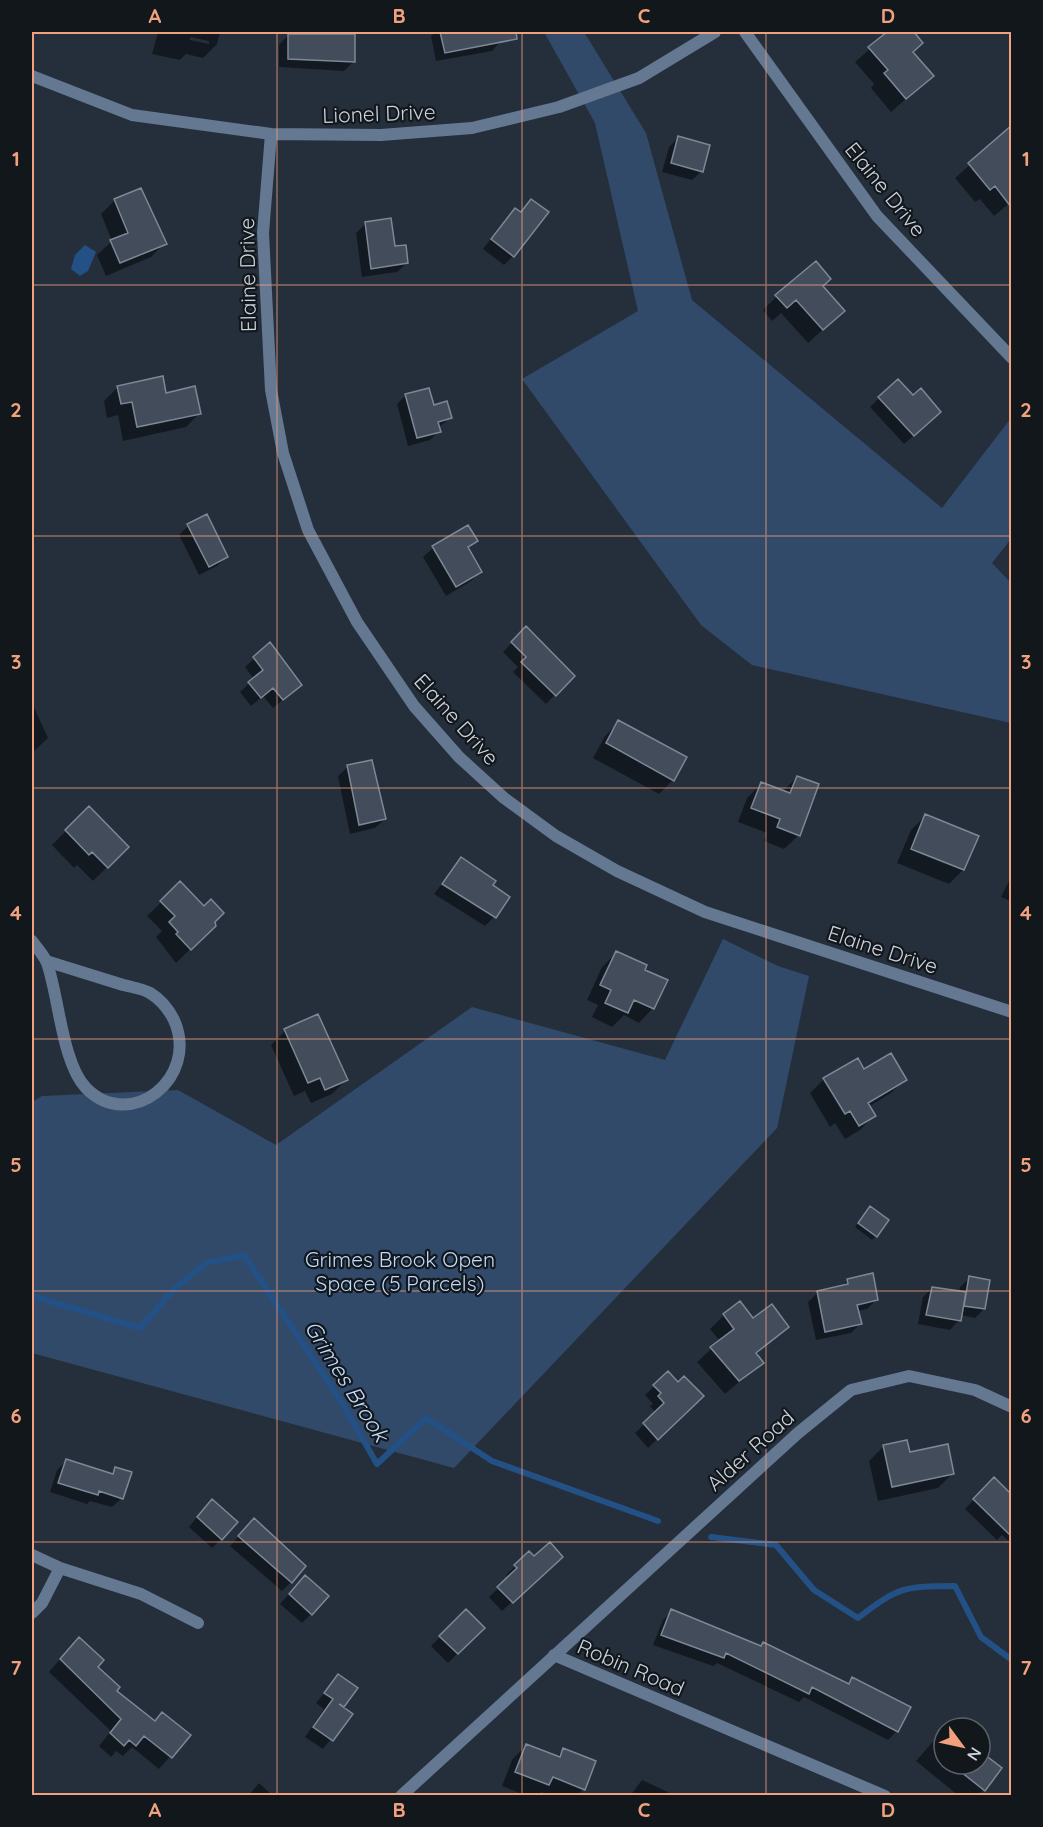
<svg xmlns="http://www.w3.org/2000/svg" width="1043" height="1827" font-family="Quicksand,sans-serif">
<rect width="100%" height="100%" fill="#252f3c"/>
<path fill="#314a6a" d="M544 32H584L646 133 692 300 942 508 1011 418V539L992 563 1011 583V723L752 665 701 625 522 379 638 311 595 123Z
M723 939 778 966 809 976 777 1128 454 1468 32 1353V1102L42 1096 178 1090 276 1145 472 1007 665 1060Z"/>
<path fill="#235085" d="M85 245 96 252 88 271 80 276 71 269 75 255Z"/>
<path fill="#0007" fill-rule="evenodd" d="M158 32H220L217 44 203 58 186 54 180 60 152 54ZM190 37 209 41V44L190 40Z
M435 32H499L501 41 492 51 436 61 431 36Z
M889 32H912L921 43 912 52 932 76 891 112 871 88 874 84 855 62Z
M288 35 353 62 344 71 279 67V45Z
M1006 133 1012 140V153L1008 156 1012 160V201L994 216 980 199 975 202 955 178Z
M678 138 702 171 692 180 662 172 669 147Z
M115 200 165 243 151 257 106 276 97 255 112 241 101 214Z
M531 201 513 256 504 265 483 249 506 219 515 210 519 213Z
M366 223 407 263 397 272 362 277 356 233Z
M822 287 843 311 808 343 781 313 772 321 763 310 777 296Z
M118 387 200 413 186 427 123 441 118 415 107 418 104 401Z
M406 395 450 418 438 428 439 431 430 440 408 446 397 404Z
M913 397 930 421 904 444 870 407 879 398Z
M188 526 226 557 217 566 199 575 179 535Z
M468 527 476 541 467 549 480 572 471 581 446 596 423 557 433 548Z
M526 628 573 676 546 704 513 672 518 667 503 652Z
M270 644 300 685 273 708 263 696 251 706 240 692 254 679 245 667Z
M32 703 48 738 32 753Z
M619 722 673 780 659 794 593 758 605 736Z
M348 767 385 819 375 828 350 834 338 776Z
M797 777 799 835 784 849 764 841 767 833 738 822 747 798 761 784 782 792Z
M89 808 127 847 93 881 77 865 74 868 52 845Z
M925 816 963 870 949 884 897 863 911 830Z
M461 859 494 917 485 926 434 894Z
M1012 875V902L1001 897Z
M180 884 215 925 176 963 156 937 162 931 147 916Z
M616 953 643 970 653 1008 639 1023 624 1015 612 1027 592 1017 598 1005 587 1000 602 967Z
M285 1031 346 1080 332 1094 311 1103 305 1091 294 1096 271 1045Z
M864 1071 905 1079 891 1093 868 1107 874 1116 860 1130 845 1139 835 1123 830 1127 810 1093 824 1079Z
M866 1212 876 1236 872 1240 855 1227Z
M970 1278 984 1309 975 1318 960 1315 959 1320 950 1330 918 1324 923 1297 932 1288 959 1293 960 1287Z
M848 1280 876 1300 867 1309 857 1311 860 1324 851 1333 816 1340 808 1302 817 1293 840 1288Z
M724 1315 787 1327 756 1355 762 1362 725 1394 697 1362 720 1341 710 1329Z
M668 1373 678 1384 702 1396 648 1448 635 1433 656 1413 650 1406 653 1404 645 1395Z
M884 1446 909 1454 952 1474 938 1488 878 1501 869 1461Z
M66 1461 110 1474 115 1469 122 1498 112 1507 90 1501 87 1504 50 1492 57 1470Z
M994 1479 1012 1496V1544L1002 1535 997 1540 965 1509Z
M203 1510 221 1539 212 1548 189 1527Z
M245 1529 291 1582 282 1591 230 1546Z
M529 1553 534 1558 552 1566 502 1611 489 1597 509 1578 506 1575Z
M296 1586 311 1614 302 1623 280 1604Z
M466 1611 483 1628 448 1663 431 1646Z
M672 1611 847 1685 853 1679 897 1731 888 1740 804 1697 799 1702 717 1663 713 1666 653 1645 663 1620Z
M67 1651 96 1667 115 1691 154 1722 189 1735 159 1769 132 1747 123 1756 116 1751 111 1757 99 1746 111 1731 49 1672Z
M338 1676 356 1689 342 1708 351 1714 323 1749 305 1737 324 1709 316 1703Z
M944 1729V1764H980V1752L983 1790 977 1796H959L916 1761Z
M526 1745 556 1757 564 1750 583 1789 577 1796H551L541 1792 537 1796H527L502 1786 512 1760Z
M642 1780 668 1792 666 1796H630Z
M259 1783 273 1796H248Z"/>
<g fill="none" stroke-linecap="round" stroke-linejoin="round">
<path stroke="#235085" stroke-width="6" d="M32 1296 140 1328 174 1289 206 1263 244 1255 341 1401 377 1464 426 1418 492 1461 658 1521
M711 1537 776 1545 814 1590 858 1618C898 1587 904 1586 955 1586L981 1637 1012 1660"/>
</g>
<path fill="#424c5a" stroke="#7c8897" stroke-width="1.5" d="M440 32H516L517 39 445 53Z
M887 32H914L923 43 913 52 934 76 906 99 884 73 888 70 868 47Z
M288 34H355V62L288 59Z
M1011 126V207L995 186 990 190 968 163Z
M678 136 710 145 703 172 671 163Z
M141 188 167 244 120 263 110 240 128 233 114 199Z
M531 199 549 212 514 257 491 239 515 208 521 212Z
M391 218 395 246 406 245 408 263 371 269 365 222Z
M816 261 831 279 823 286 845 311 823 330 796 300 787 308 775 295Z
M163 376 166 393 195 386 201 414 137 427 132 402 121 404 117 386Z
M898 379 913 395 921 388 941 412 914 436 878 397Z
M429 388 434 405 447 401 452 418 438 422 441 432 417 438 405 394Z
M207 514 228 557 209 567 187 524Z
M468 525 478 541 468 547 482 572 456 587 432 546Z
M526 626 575 676 556 696 521 662 526 657 511 642Z
M270 642 302 685 283 700 273 688 261 698 248 682 263 670 253 657Z
M618 720 687 757 674 781 606 743Z
M372 760 386 819 359 825 347 765Z
M797 776 819 784 800 836 777 827 780 819 751 808 761 782 790 793Z
M89 806 129 847 108 868 92 852 89 855 65 830Z
M925 814 979 836 964 870 911 849Z
M461 857 496 881 493 885 510 897 496 918 442 884Z
M180 881 204 906 211 899 224 913 215 922 216 926 191 950 176 934 178 932 169 922 175 916 160 901Z
M616 951 647 965 645 970 668 980 654 1009 634 1000 628 1013 605 1003 611 990 600 985Z
M318 1014 348 1080 325 1090 320 1078 308 1083 284 1029Z
M891 1053 907 1080 868 1103 876 1116 859 1126 850 1111 845 1114 823 1078 858 1058 864 1069Z
M870 1206 889 1220 877 1237 858 1223Z
M873 1273 878 1300 857 1305 862 1324 825 1332 817 1291 848 1284 847 1279Z
M969 1276 990 1280 985 1309 964 1306Z
M932 1287 966 1292 961 1321 926 1315Z
M740 1301 753 1318 772 1304 789 1327 756 1353 764 1363 739 1381 710 1347 734 1329 723 1314Z
M668 1371 678 1382 684 1376 704 1396 658 1440 643 1423 664 1403 658 1396 661 1393 653 1385Z
M907 1440 910 1452 948 1444 954 1474 892 1487 883 1445Z
M66 1459 113 1474 115 1467 132 1472 123 1499 99 1491 98 1495 58 1483Z
M994 1477 1011 1494V1536L973 1499Z
M212 1499 238 1522 222 1540 197 1517Z
M254 1518 306 1566 292 1583 238 1536Z
M550 1542 563 1557 513 1603 497 1587 517 1568 514 1565 529 1551 534 1556Z
M305 1575 329 1596 312 1615 289 1594Z
M466 1609 485 1628 458 1654 439 1636Z
M671 1609 761 1646 763 1642 849 1684 852 1677 911 1707 898 1732 812 1687 809 1694 726 1653 724 1658 661 1635Z
M79 1637 104 1660 98 1667 120 1687 117 1691 155 1721 162 1712 191 1735 172 1758 144 1736 136 1746 129 1740 124 1746 110 1733 121 1719 60 1659Z
M338 1674 358 1688 344 1707 339 1704 353 1714 333 1741 313 1727 333 1699 324 1693Z
M526 1744 560 1757 563 1748 596 1761 585 1790 553 1777 549 1785 515 1772Z
M980 1751 1002 1768 985 1791 951 1764H980Z"/>
<g fill="none" stroke-linecap="round" stroke-linejoin="round">
<path stroke="#647891" stroke-width="12" d="M745 32 877 216 1012 358
M32 76 132 115 271 134 381 135 472 128 559 107 639 78 715 32
M271 134 263 233 271 390 283 453 308 530 357 622 414 706 459 757 504 798 556 836 617 871 705 912 1012 1012
M32 941C37 948 44 955 47 963 59 997 62 1063 86 1088 130 1133 200 1078 174 1020 169 1010 160 999 150 993 142 988 129 987 120 984 95 976 71 969 46 961
M32 1555 60 1568 141 1594 198 1623
M32 1613 42 1603 60 1568
M554 1655 885 1796
M401 1796 798 1433 851 1390 909 1376 975 1390 1012 1407"/>
</g>
<path fill="none" stroke="#f1a17d" stroke-width="1.5" stroke-opacity="0.55" d="M277 32V1796M522 32V1796M766 32V1796M32 285H1012M32 536H1012M32 788H1012M32 1039H1012M32 1291H1012M32 1542H1012"/>
<g text-anchor="middle" dominant-baseline="central" stroke-width="4.5" stroke-linejoin="round" paint-order="stroke">
<g font-size="21" fill="#cdd3dc" stroke="#12171c">
<text transform="translate(379 113) rotate(-2)">Lionel Drive</text>
<text transform="translate(886 189) rotate(51)">Elaine Drive</text>
<text transform="translate(247 275) rotate(-91)">Elaine Drive</text>
<text transform="translate(457 719) rotate(48)">Elaine Drive</text>
<text transform="translate(883 949) rotate(18)">Elaine Drive</text>
<text transform="translate(750 1450) rotate(-42)">Alder Road</text>
<text transform="translate(631 1667) rotate(23)">Robin Road</text>
</g>
<g font-size="21" fill="#bfd8f9" stroke="#12171c">
<text x="400" y="1259">Grimes Brook Open<tspan x="400" dy="24">Space (5 Parcels)</tspan></text>
</g>
<g font-size="22" font-style="italic" fill="#c1dafb" stroke="#12171c">
<text transform="translate(347 1381) rotate(58)">Grimes Brook</text>
</g>
</g>
<rect width="1043" height="1827" fill="none" stroke="#12171c" stroke-width="66"/>
<g transform="translate(962 1746) rotate(123)"><circle r="28" fill="#12171c" stroke="#5d6269" stroke-width="1.5"/>
<path d="M0-4.5L10 22L0 15L-10 22Z" fill="#f1a17d"/>
<text y="-9" font-size="16" font-weight="bold" text-anchor="middle" fill="#cdd3dc">N</text>
</g>
<rect x="33" y="33" width="977" height="1761" fill="none" stroke="#f1a17d" stroke-width="2"/>
<g font-size="20" text-anchor="middle" font-weight="bold" fill="#f1a17d">
<text x="155" y="23">A</text>
<text x="399" y="23">B</text>
<text x="644" y="23">C</text>
<text x="888" y="23">D</text>
<text x="16" y="166">1</text>
<text x="1026" y="166">1</text>
<text x="16" y="417">2</text>
<text x="1026" y="417">2</text>
<text x="16" y="669">3</text>
<text x="1026" y="669">3</text>
<text x="16" y="920">4</text>
<text x="1026" y="920">4</text>
<text x="16" y="1172">5</text>
<text x="1026" y="1172">5</text>
<text x="16" y="1423">6</text>
<text x="1026" y="1423">6</text>
<text x="16" y="1675">7</text>
<text x="1026" y="1675">7</text>
<text x="155" y="1817">A</text>
<text x="399" y="1817">B</text>
<text x="644" y="1817">C</text>
<text x="888" y="1817">D</text>
</g>
</svg>
